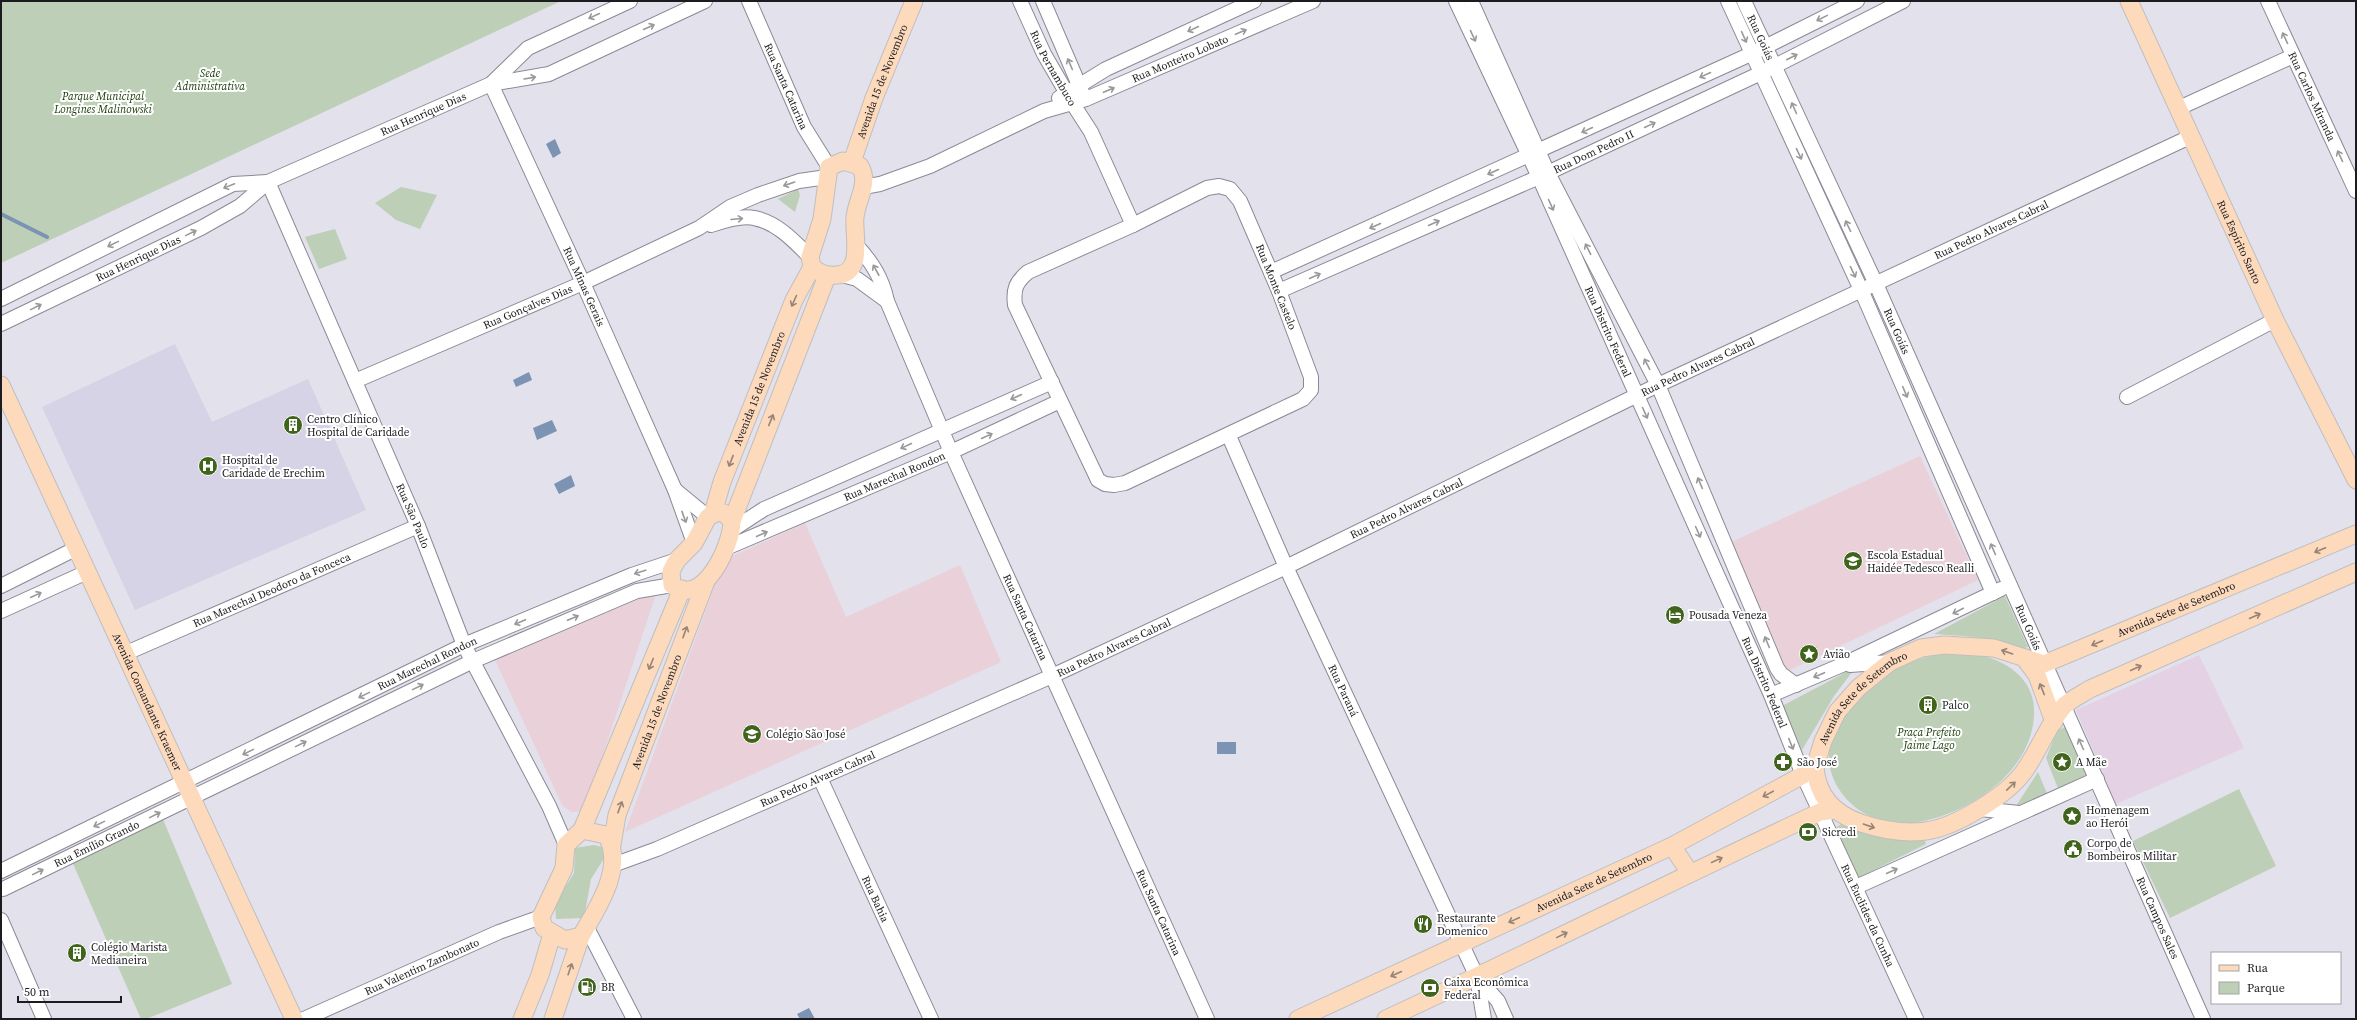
<svg xmlns="http://www.w3.org/2000/svg" width="2357" height="1020" font-family="'Source Serif 4',serif">
<rect width="100%" height="100%" fill="#e2e1ec"/>
<path fill="#e4d2e4" d="M2199 655 2244 748 2116 804 2076 710Z"/>
<path fill="#d5d3e5" d="M175 344 212 422 308 379 366 510 135 610 42 407Z"/>
<path fill="#ead1d9" d="M1920 456 1978 580 1782 674 1729 543Z
M805 523 846 617 960 565 1001 662 625 832 724 560Z
M646 590 653 592 655 597 589 797 584 809 578 812H571L562 805 495 660Z"/>
<path fill="#bdcfb6" d="M1 1H561L1 263Z
M401 187 437 195 420 229 396 220 375 203Z
M798 189 800 195 795 212 778 199Z
M335 229 347 259 319 269 305 237Z
M2005 596 2028 647 2017 650C1992 636 1963 636 1934 634Z
M1942 653C1956 654 1981 654 1993 659 2016 668 2033 684 2034 709 2036 771 1967 816 1912 823 1901 824 1887 821 1876 818 1859 813 1846 801 1837 786 1818 752 1836 724 1860 698 1866 692 1872 683 1879 679 1899 666 1919 658 1942 653Z
M1856 667 1834 696 1802 750 1782 706Z
M2069 725 2090 776 2059 791 2046 758 2057 731Z
M2038 772 2048 796 2016 806Z
M2239 789 2276 866 2170 918 2133 841Z
M162 817 232 984 146 1019H141L71 859Z
M1841 824 1879 836 1923 837 1926 844 1856 879 1833 830Z
M594 845 610 849 591 879 584 918 556 919 555 904 574 873 575 848Z"/>
<path fill="#7c93b4" d="M555 139 561 153 553 158 546 144Z
M529 372 532 380 516 387 513 380Z
M552 420 557 431 537 440 533 428Z
M571 475 575 486 559 494 554 484Z
M1217 742H1236V754H1217Z
M809 1008 815 1019H800L797 1014Z"/>
<g fill="none" stroke-linecap="round" stroke-linejoin="round">
<path stroke="#7c93b4" stroke-width="4" d="M1 214 47 237"/>
<g stroke="#8b8a94" stroke-width="16">
<g id="minor">
<path id="s1" d="M749 1 804 127 829 167"/>
<path id="s2" d="M1020 1 1044 54 1073 104 1091 132 1133 225"/>
<path d="M1043 1 1082 92"/>
<path id="s3" d="M1456 1 1539 177 1771 695 1803 775 1916 1019"/>
<path d="M1471 1 1548 173 1658 385 1777 668 1781 674 1796 685"/>
<path d="M1728 1 1862 292 1993 593"/>
<path id="s4" d="M1744 1 1876 284 2203 1019"/>
<path id="s5" d="M2268 1 2356 191"/>
<path id="s6" d="M491 84 583 283 675 490 694 543"/>
<path d="M491 84 528 48 630 1"/>
<path d="M1059 98 1106 69 1254 1"/>
<path d="M2179 108 2293 56"/>
<path id="s7" d="M268 182 418 526 464 645 549 806 566 845"/>
<path d="M1219 186 1230 189 1240 201 1279 291 1311 377V390L1303 399 1125 483 1114 485 1105 484 1098 480 1015 305C1013 289 1016 282 1028 272L1133 225 1207 188Z"/>
<path id="s8" d="M863 187 880 184 930 166 1044 111 1086 99 1313 1"/>
<path d="M711 225C723 221 741 215 754 218 777 222 795 242 810 257"/>
<path id="s9" d="M856 245C872 262 882 278 887 301L951 452 1207 1019"/>
<path d="M1271 272 1751 54 1857 1"/>
<path d="M842 275 857 279 887 301"/>
<path id="s10" d="M1279 291 1539 177 1761 73 1903 1"/>
<path d="M1 299 233 184 268 182"/>
<path id="s11" d="M1 324 201 228 240 206 268 182 491 84 549 74 705 1"/>
<path id="s12" d="M355 381 583 283 699 228 730 207 758 195 799 181 827 177"/>
<path d="M2127 397 2275 320"/>
<path id="s13" d="M1229 436 1286 567 1477 977 1498 1001 1506 1019"/>
<path d="M675 490 708 517"/>
<path d="M732 530 764 509 1052 382"/>
<path id="s14" d="M726 548 951 452 1060 401"/>
<path d="M1 586 75 549"/>
<path d="M1 611 87 572"/>
<path id="s15" d="M124 654 418 526"/>
<path d="M1850 665 1890 662"/>
<path d="M1771 695 1842 665 2001 589"/>
<path id="s16" d="M820 778 931 1019"/>
<path d="M1980 809 2019 813"/>
<path id="s17" d="M613 865 657 849 1052 676 1286 567 1658 385 2192 136"/>
<path id="s18" d="M1 871 464 645 632 575 677 560"/>
<path d="M1856 887 2097 779"/>
<path id="s19" d="M3 889 473 661 637 591 672 585"/>
<path d="M1 920 44 1019"/>
<path d="M586 926 634 1019"/>
<path d="M1477 977 1484 1019"/>
<path id="s20" d="M304 1019 499 932 541 917"/>
</g>
</g>
<g stroke="#bfbfc0" stroke-width="19">
<g id="major">
<path id="s21" d="M2129 1 2275 320 2356 480"/>
<path d="M843 161 860 166C870 183 857 199 855 217 853 234 865 273 837 275 826 276 821 274 812 267L810 257 822 219 829 167Z"/>
<path id="s22" d="M852 162 874 98 914 1"/>
<path id="s23" d="M1 385 294 1019"/>
<path d="M718 512 724 513 732 521C732 545 703 609 672 585L671 571 677 560 694 543 708 517Z"/>
<path id="s24" d="M713 513 722 482 794 300 812 267"/>
<path d="M732 521 827 276"/>
<path d="M2025 659 2037 675 2054 722"/>
<path d="M1815 767C1817 796 1834 814 1861 823 1882 830 1904 834 1926 831 1956 827 2009 794 2025 770 2038 752 2051 719 2065 705 2072 699 2082 694 2090 689L2356 572"/>
<path d="M582 830 606 835C626 866 597 909 581 936L565 940 544 928 541 917 564 868 566 845Z"/>
<path d="M582 830 682 589"/>
<path id="s25" d="M612 845 617 815 706 581"/>
<path d="M1672 846 1690 873"/>
<path d="M522 1019 540 975 552 934"/>
<path d="M553 1019 581 936"/>
<path id="s26" d="M1298 1019 1672 846 1803 775 1815 767 1823 741 1837 712 1858 688 1890 662 1921 648 1944 645 1994 648 2044 664 2356 534"/>
<path d="M1386 1019C1531 952 1674 880 1820 812L1834 810"/>
</g>
</g>
<use href="#minor" stroke="#fff" stroke-width="14"/>
<use href="#major" stroke="#fddabc" stroke-width="17"/>
</g>
<defs><path id="oneway-shaft" d="M-6 0H5M1.5-3L5.5 0L1.5 3" fill="none" stroke-width="1.6" stroke-linecap="round" stroke-linejoin="round"/></defs>
<g stroke="#99989a">
<use href="#oneway-shaft" transform="translate(594 16) rotate(155)"/>
<use href="#oneway-shaft" transform="translate(1822 18) rotate(154)"/>
<use href="#oneway-shaft" transform="translate(649 27) rotate(-24)"/>
<use href="#oneway-shaft" transform="translate(1193 29) rotate(155)"/>
<use href="#oneway-shaft" transform="translate(1241 32) rotate(-23)"/>
<use href="#oneway-shaft" transform="translate(1473 36) rotate(65)"/>
<use href="#oneway-shaft" transform="translate(1744 37) rotate(66)"/>
<use href="#oneway-shaft" transform="translate(2285 38) rotate(-115)"/>
<use href="#oneway-shaft" transform="translate(1792 57) rotate(-27)"/>
<use href="#oneway-shaft" transform="translate(1070 64) rotate(-113)"/>
<use href="#oneway-shaft" transform="translate(1705 75) rotate(155)"/>
<use href="#oneway-shaft" transform="translate(530 78) rotate(-10)"/>
<use href="#oneway-shaft" transform="translate(1109 90) rotate(-23)"/>
<use href="#oneway-shaft" transform="translate(1794 108) rotate(-114)"/>
<use href="#oneway-shaft" transform="translate(1650 125) rotate(-25)"/>
<use href="#oneway-shaft" transform="translate(1587 130) rotate(155)"/>
<use href="#oneway-shaft" transform="translate(1799 154) rotate(65)"/>
<use href="#oneway-shaft" transform="translate(2340 156) rotate(-115)"/>
<use href="#oneway-shaft" transform="translate(1493 172) rotate(156)"/>
<use href="#oneway-shaft" transform="translate(789 184) rotate(161)"/>
<use href="#oneway-shaft" transform="translate(229 186) rotate(158)"/>
<use href="#oneway-shaft" transform="translate(1551 205) rotate(66)"/>
<use href="#oneway-shaft" transform="translate(737 219) rotate(-5)"/>
<use href="#oneway-shaft" transform="translate(1434 223) rotate(-24)"/>
<use href="#oneway-shaft" transform="translate(1375 226) rotate(156)"/>
<use href="#oneway-shaft" transform="translate(1848 226) rotate(-116)"/>
<use href="#oneway-shaft" transform="translate(191 233) rotate(-26)"/>
<use href="#oneway-shaft" transform="translate(113 244) rotate(154)"/>
<use href="#oneway-shaft" transform="translate(1588 249) rotate(-117)"/>
<use href="#oneway-shaft" transform="translate(876 270) rotate(-119)"/>
<use href="#oneway-shaft" transform="translate(1853 272) rotate(65)"/>
<use href="#oneway-shaft" transform="translate(1315 276) rotate(-24)"/>
<use href="#oneway-shaft" transform="translate(36 307) rotate(-26)"/>
<use href="#oneway-shaft" transform="translate(1647 364) rotate(-117)"/>
<use href="#oneway-shaft" transform="translate(1905 392) rotate(67)"/>
<use href="#oneway-shaft" transform="translate(1016 397) rotate(156)"/>
<use href="#oneway-shaft" transform="translate(1645 413) rotate(66)"/>
<use href="#oneway-shaft" transform="translate(987 436) rotate(-25)"/>
<use href="#oneway-shaft" transform="translate(906 446) rotate(155)"/>
<use href="#oneway-shaft" transform="translate(1700 483) rotate(-113)"/>
<use href="#oneway-shaft" transform="translate(684 517) rotate(70)"/>
<use href="#oneway-shaft" transform="translate(1698 532) rotate(66)"/>
<use href="#oneway-shaft" transform="translate(762 534) rotate(-24)"/>
<use href="#oneway-shaft" transform="translate(1993 549) rotate(-114)"/>
<use href="#oneway-shaft" transform="translate(640 572) rotate(162)"/>
<use href="#oneway-shaft" transform="translate(36 595) rotate(-25)"/>
<use href="#oneway-shaft" transform="translate(1958 611) rotate(153)"/>
<use href="#oneway-shaft" transform="translate(573 618) rotate(-23)"/>
<use href="#oneway-shaft" transform="translate(520 622) rotate(157)"/>
<use href="#oneway-shaft" transform="translate(1767 642) rotate(-113)"/>
<use href="#oneway-shaft" transform="translate(1819 675) rotate(157)"/>
<use href="#oneway-shaft" transform="translate(418 687) rotate(-26)"/>
<use href="#oneway-shaft" transform="translate(364 695) rotate(154)"/>
<use href="#oneway-shaft" transform="translate(301 744) rotate(-26)"/>
<use href="#oneway-shaft" transform="translate(1791 744) rotate(68)"/>
<use href="#oneway-shaft" transform="translate(2081 744) rotate(-114)"/>
<use href="#oneway-shaft" transform="translate(248 752) rotate(154)"/>
<use href="#oneway-shaft" transform="translate(155 815) rotate(-26)"/>
<use href="#oneway-shaft" transform="translate(99 824) rotate(154)"/>
<use href="#oneway-shaft" transform="translate(1892 871) rotate(-24)"/>
<use href="#oneway-shaft" transform="translate(38 872) rotate(-26)"/>
</g>
<g stroke="#988475">
<use href="#oneway-shaft" transform="translate(794 301) rotate(114)"/>
<use href="#oneway-shaft" transform="translate(771 420) rotate(-68)"/>
<use href="#oneway-shaft" transform="translate(731 461) rotate(111)"/>
<use href="#oneway-shaft" transform="translate(2320 550) rotate(157)"/>
<use href="#oneway-shaft" transform="translate(2255 616) rotate(-24)"/>
<use href="#oneway-shaft" transform="translate(685 632) rotate(-70)"/>
<use href="#oneway-shaft" transform="translate(2097 643) rotate(157)"/>
<use href="#oneway-shaft" transform="translate(2007 652) rotate(-161)"/>
<use href="#oneway-shaft" transform="translate(651 664) rotate(112)"/>
<use href="#oneway-shaft" transform="translate(2136 668) rotate(-24)"/>
<use href="#oneway-shaft" transform="translate(2042 689) rotate(-112)"/>
<use href="#oneway-shaft" transform="translate(2011 786) rotate(-44)"/>
<use href="#oneway-shaft" transform="translate(1768 794) rotate(152)"/>
<use href="#oneway-shaft" transform="translate(620 807) rotate(-70)"/>
<use href="#oneway-shaft" transform="translate(1869 826) rotate(19)"/>
<use href="#oneway-shaft" transform="translate(1717 860) rotate(-25)"/>
<use href="#oneway-shaft" transform="translate(1514 920) rotate(155)"/>
<use href="#oneway-shaft" transform="translate(1562 935) rotate(-26)"/>
<use href="#oneway-shaft" transform="translate(570 969) rotate(-71)"/>
<use href="#oneway-shaft" transform="translate(1396 974) rotate(156)"/>
</g>
<defs>
<g id="building-disc" transform="scale(1)"><circle r="9.5" fill="#40641b" stroke="#fff"/><path d="M-4-6H4V6H1V3H-1V6H-4ZM-2.5-4.3h1.7v1.8h-1.7ZM.8-4.3h1.7v1.8H.8ZM-2.5-1h1.7V.8h-1.7ZM.8-1h1.7V.8H.8Z" fill="#fff"/></g>
<g id="hospital-disc" transform="scale(1)"><circle r="9.5" fill="#40641b" stroke="#fff"/><path d="M-5-5h3v3.5h4V-5h3V5h-3V1.5h-4V5h-3Z" fill="#fff"/></g>
<g id="university-disc" transform="scale(1)"><circle r="9.5" fill="#40641b" stroke="#fff"/><path d="M0-5L7-2L0 1L-7-2ZM-4 1L0 2.5L4 1V4Q0 6-4 4Z" fill="#fff"/></g>
<g id="hotel-disc" transform="scale(1)"><circle r="9.5" fill="#40641b" stroke="#fff"/><path d="M-6-4.5h1.5V1H6V5H4.5V3h-9V5H-6ZM-4 0a1.8 1.8 0 1 1 3.6 0ZM.5 0V-2.5h3Q6-2.5 6 0Z" fill="#fff"/></g>
<g id="sight-disc" transform="scale(1)"><circle r="9.5" fill="#40641b" stroke="#fff"/><path d="M0-6L1.8-2.2L6-1.7L2.9 1.2L3.7 5.4L0 3.3L-3.7 5.4L-2.9 1.2L-6-1.7L-1.8-2.2Z" fill="#fff"/></g>
<g id="school-disc" transform="scale(1)"><circle r="9.5" fill="#40641b" stroke="#fff"/><path d="M0-5L7-2L0 1L-7-2ZM-4 1L0 2.5L4 1V4Q0 6-4 4Z" fill="#fff"/></g>
<g id="pharmacy-disc" transform="scale(1)"><circle r="9.5" fill="#40641b" stroke="#fff"/><path d="M-2-6h4v4h4v4h-4v4h-4v-4h-4v-4h4Z" fill="#fff"/></g>
<g id="bank-disc" transform="scale(1)"><circle r="9.5" fill="#40641b" stroke="#fff"/><path d="M-6-4H6V4H-6ZM0-2.3a2.3 2.3 0 1 0 0 4.6a2.3 2.3 0 1 0 0-4.6Z" fill="#fff"/></g>
<g id="civic-disc" transform="scale(1)"><circle r="9.5" fill="#40641b" stroke="#fff"/><path d="M-.6-6.5H3V-4.5H.6V-3L4-1V1h2V6H-6V1h2V-1L-.6-3ZM-1.2 2.5V6h2.4V2.5Z" fill="#fff"/></g>
<g id="restaurant-disc" transform="scale(1)"><circle r="9.5" fill="#40641b" stroke="#fff"/><path d="M-5-6h1v4h1v-4h1v4h1v-4h1v5L-1.5 .5V6h-2V.5L-5-1ZM5-6V6H3V1.5H1.5Q1.5-4 5-6Z" fill="#fff"/></g>
<g id="fuel-disc" transform="scale(1)"><circle r="9.5" fill="#40641b" stroke="#fff"/><path d="M-5.5-6h7V0h2V4h1.3V-2.5L3-4.5l.8-.8L6-3V5H2.5V1h-1V6h-7ZM-4.2-4.7v3.2H.2V-4.7Z" fill="#fff"/></g>
</defs>
<g fill-rule="evenodd">
<use href="#building-disc" x="293" y="425"/>
<use href="#hospital-disc" x="208" y="466"/>
<use href="#university-disc" x="1853" y="561"/>
<use href="#hotel-disc" x="1675" y="615"/>
<use href="#sight-disc" x="1809" y="654"/>
<use href="#building-disc" x="1928" y="705"/>
<use href="#school-disc" x="752" y="734"/>
<use href="#pharmacy-disc" x="1783" y="762"/>
<use href="#sight-disc" x="2062" y="762"/>
<use href="#sight-disc" x="2072" y="816"/>
<use href="#bank-disc" x="1808" y="832"/>
<use href="#civic-disc" x="2073" y="849"/>
<use href="#restaurant-disc" x="1423" y="924"/>
<use href="#building-disc" x="77" y="953"/>
<use href="#fuel-disc" x="587" y="987"/>
<use href="#bank-disc" x="1430" y="988"/>
</g>
<g text-anchor="middle" dominant-baseline="central" stroke-width="4" stroke-linejoin="round" paint-order="stroke">
<g font-size="11" fill="#1c1b1f" stroke="#fff">
<text stroke="none"><textPath href="#s4" startOffset="40">Rua Goiás</textPath></text>
<text stroke="none"><textPath href="#s8" startOffset="343">Rua Monteiro Lobato</textPath></text>
<text stroke="none"><textPath href="#s2" startOffset="75">Rua Pernambuco</textPath></text>
<text stroke="none"><textPath href="#s22" startOffset="86">Avenida 15 de Novembro</textPath></text>
<text stroke="none"><textPath href="#s1" startOffset="93">Rua Santa Catarina</textPath></text>
<text stroke="none"><textPath href="#s5" startOffset="105">Rua Carlos Miranda</textPath></text>
<text stroke="none"><textPath href="#s11" startOffset="473">Rua Henrique Dias</textPath></text>
<text stroke="none"><textPath href="#s10" startOffset="344">Rua Dom Pedro II</textPath></text>
<text stroke="none"><textPath href="#s17" startOffset="1518">Rua Pedro Alvares Cabral</textPath></text>
<text stroke="none"><textPath href="#s21" startOffset="265">Rua Espírito Santo</textPath></text>
<text stroke="none"><textPath href="#s11" startOffset="152">Rua Henrique Dias</textPath></text>
<text stroke="none"><textPath href="#s6" startOffset="223">Rua Minas Gerais</textPath></text>
<text transform="translate(1276 287) rotate(68)">Rua Monte Castelo</text>
<text stroke="none"><textPath href="#s12" startOffset="188">Rua Gonçalves Dias</textPath></text>
<text stroke="none"><textPath href="#s4" startOffset="364">Rua Goiás</textPath></text>
<text stroke="none"><textPath href="#s3" startOffset="364">Rua Distrito Federal</textPath></text>
<text stroke="none"><textPath href="#s17" startOffset="1194">Rua Pedro Alvares Cabral</textPath></text>
<text stroke="none"><textPath href="#s24" startOffset="133">Avenida 15 de Novembro</textPath></text>
<text stroke="none"><textPath href="#s14" startOffset="183">Rua Marechal Rondon</textPath></text>
<text stroke="none"><textPath href="#s17" startOffset="870">Rua Pedro Alvares Cabral</textPath></text>
<text stroke="none"><textPath href="#s7" startOffset="364">Rua São Paulo</textPath></text>
<text stroke="none"><textPath href="#s15" startOffset="161">Rua Marechal Deodoro da Fonceca</textPath></text>
<text stroke="none"><textPath href="#s26" startOffset="1011">Avenida Sete de Setembro</textPath></text>
<text stroke="none"><textPath href="#s9" startOffset="410">Rua Santa Catarina</textPath></text>
<text stroke="none"><textPath href="#s4" startOffset="688">Rua Goiás</textPath></text>
<text stroke="none"><textPath href="#s17" startOffset="546">Rua Pedro Alvares Cabral</textPath></text>
<text stroke="none"><textPath href="#s18" startOffset="474">Rua Marechal Rondon</textPath></text>
<text stroke="none"><textPath href="#s3" startOffset="748">Rua Distrito Federal</textPath></text>
<text stroke="none"><textPath href="#s13" startOffset="279">Rua Paraná</textPath></text>
<text stroke="none"><textPath href="#s26" startOffset="663">Avenida Sete de Setembro</textPath></text>
<text stroke="none"><textPath href="#s23" startOffset="349">Avenida Comandante Kraemer</textPath></text>
<text stroke="none"><textPath href="#s25" startOffset="141">Avenida 15 de Novembro</textPath></text>
<text stroke="none"><textPath href="#s17" startOffset="222">Rua Pedro Alvares Cabral</textPath></text>
<text stroke="none"><textPath href="#s19" startOffset="104">Rua Emílio Grando</textPath></text>
<text stroke="none"><textPath href="#s26" startOffset="326">Avenida Sete de Setembro</textPath></text>
<text stroke="none"><textPath href="#s16" startOffset="133">Rua Bahia</textPath></text>
<text stroke="none"><textPath href="#s9" startOffset="734">Rua Santa Catarina</textPath></text>
<text stroke="none"><textPath href="#s3" startOffset="1003">Rua Euclides da Cunha</textPath></text>
<text stroke="none"><textPath href="#s4" startOffset="1006">Rua Campos Sales</textPath></text>
<text stroke="none"><textPath href="#s20" startOffset="129">Rua Valentim Zambonato</textPath></text>
</g>
<g font-size="11" font-style="italic" fill="#133502" stroke="#fff">
<text x="210" y="73">Sede<tspan x="210" dy="13">Administrativa</tspan></text>
<text x="103" y="96">Parque Municipal<tspan x="103" dy="13">Longines Malinowski</tspan></text>
<text x="1929" y="732">Praça Prefeito<tspan x="1929" dy="13">Jaime Lago</tspan></text>
</g>
<g font-size="11" fill="#1c1b1f" stroke="#fff" text-anchor="start">
<text x="307" y="419">Centro Clínico<tspan x="307" dy="13">Hospital de Caridade</tspan></text>
<text x="222" y="460">Hospital de<tspan x="222" dy="13">Caridade de Erechim</tspan></text>
<text x="1867" y="555">Escola Estadual<tspan x="1867" dy="13">Haidée Tedesco Realli</tspan></text>
<text x="1689" y="615">Pousada Veneza</text>
<text x="1823" y="654">Avião</text>
<text x="1942" y="705">Palco</text>
<text x="766" y="734">Colégio São José</text>
<text x="1797" y="762">São José</text>
<text x="2076" y="762">A Mãe</text>
<text x="2086" y="810">Homenagem<tspan x="2086" dy="13">ao Herói</tspan></text>
<text x="1822" y="832">Sicredi</text>
<text x="2087" y="843">Corpo de<tspan x="2087" dy="13">Bombeiros Militar</tspan></text>
<text x="1437" y="918">Restaurante<tspan x="1437" dy="13">Domenico</tspan></text>
<text x="91" y="947">Colégio Marista<tspan x="91" dy="13">Medianeira</tspan></text>
<text x="1444" y="982">Caixa Econômica<tspan x="1444" dy="13">Federal</tspan></text>
<text x="601" y="987">BR</text>
</g>
</g>
<rect width="2357" height="1020" fill="none" stroke="#1c1b1f" stroke-width="4"/>
<rect x="2211" y="952" width="130" height="52" fill="#ffffff" stroke="#a4a4a5"/>
<rect x="2219" y="965" width="20" height="6" fill="#fddabc" stroke="#a4a4a5"/>
<text x="2247" y="972" font-size="12" fill="#1c1b1f">Rua</text>
<rect x="2219" y="982" width="20" height="12" fill="#bdcfb6" stroke="#a4a4a5"/>
<text x="2247" y="992" font-size="12" fill="#1c1b1f">Parque</text>
<path d="M18 996v6h103v-6" fill="none" stroke="#1c1b1f" stroke-width="2"/>
<text x="24" y="996" font-size="12" fill="#1c1b1f" stroke="#ffffff" stroke-width="3" paint-order="stroke">50 m</text>
</svg>
